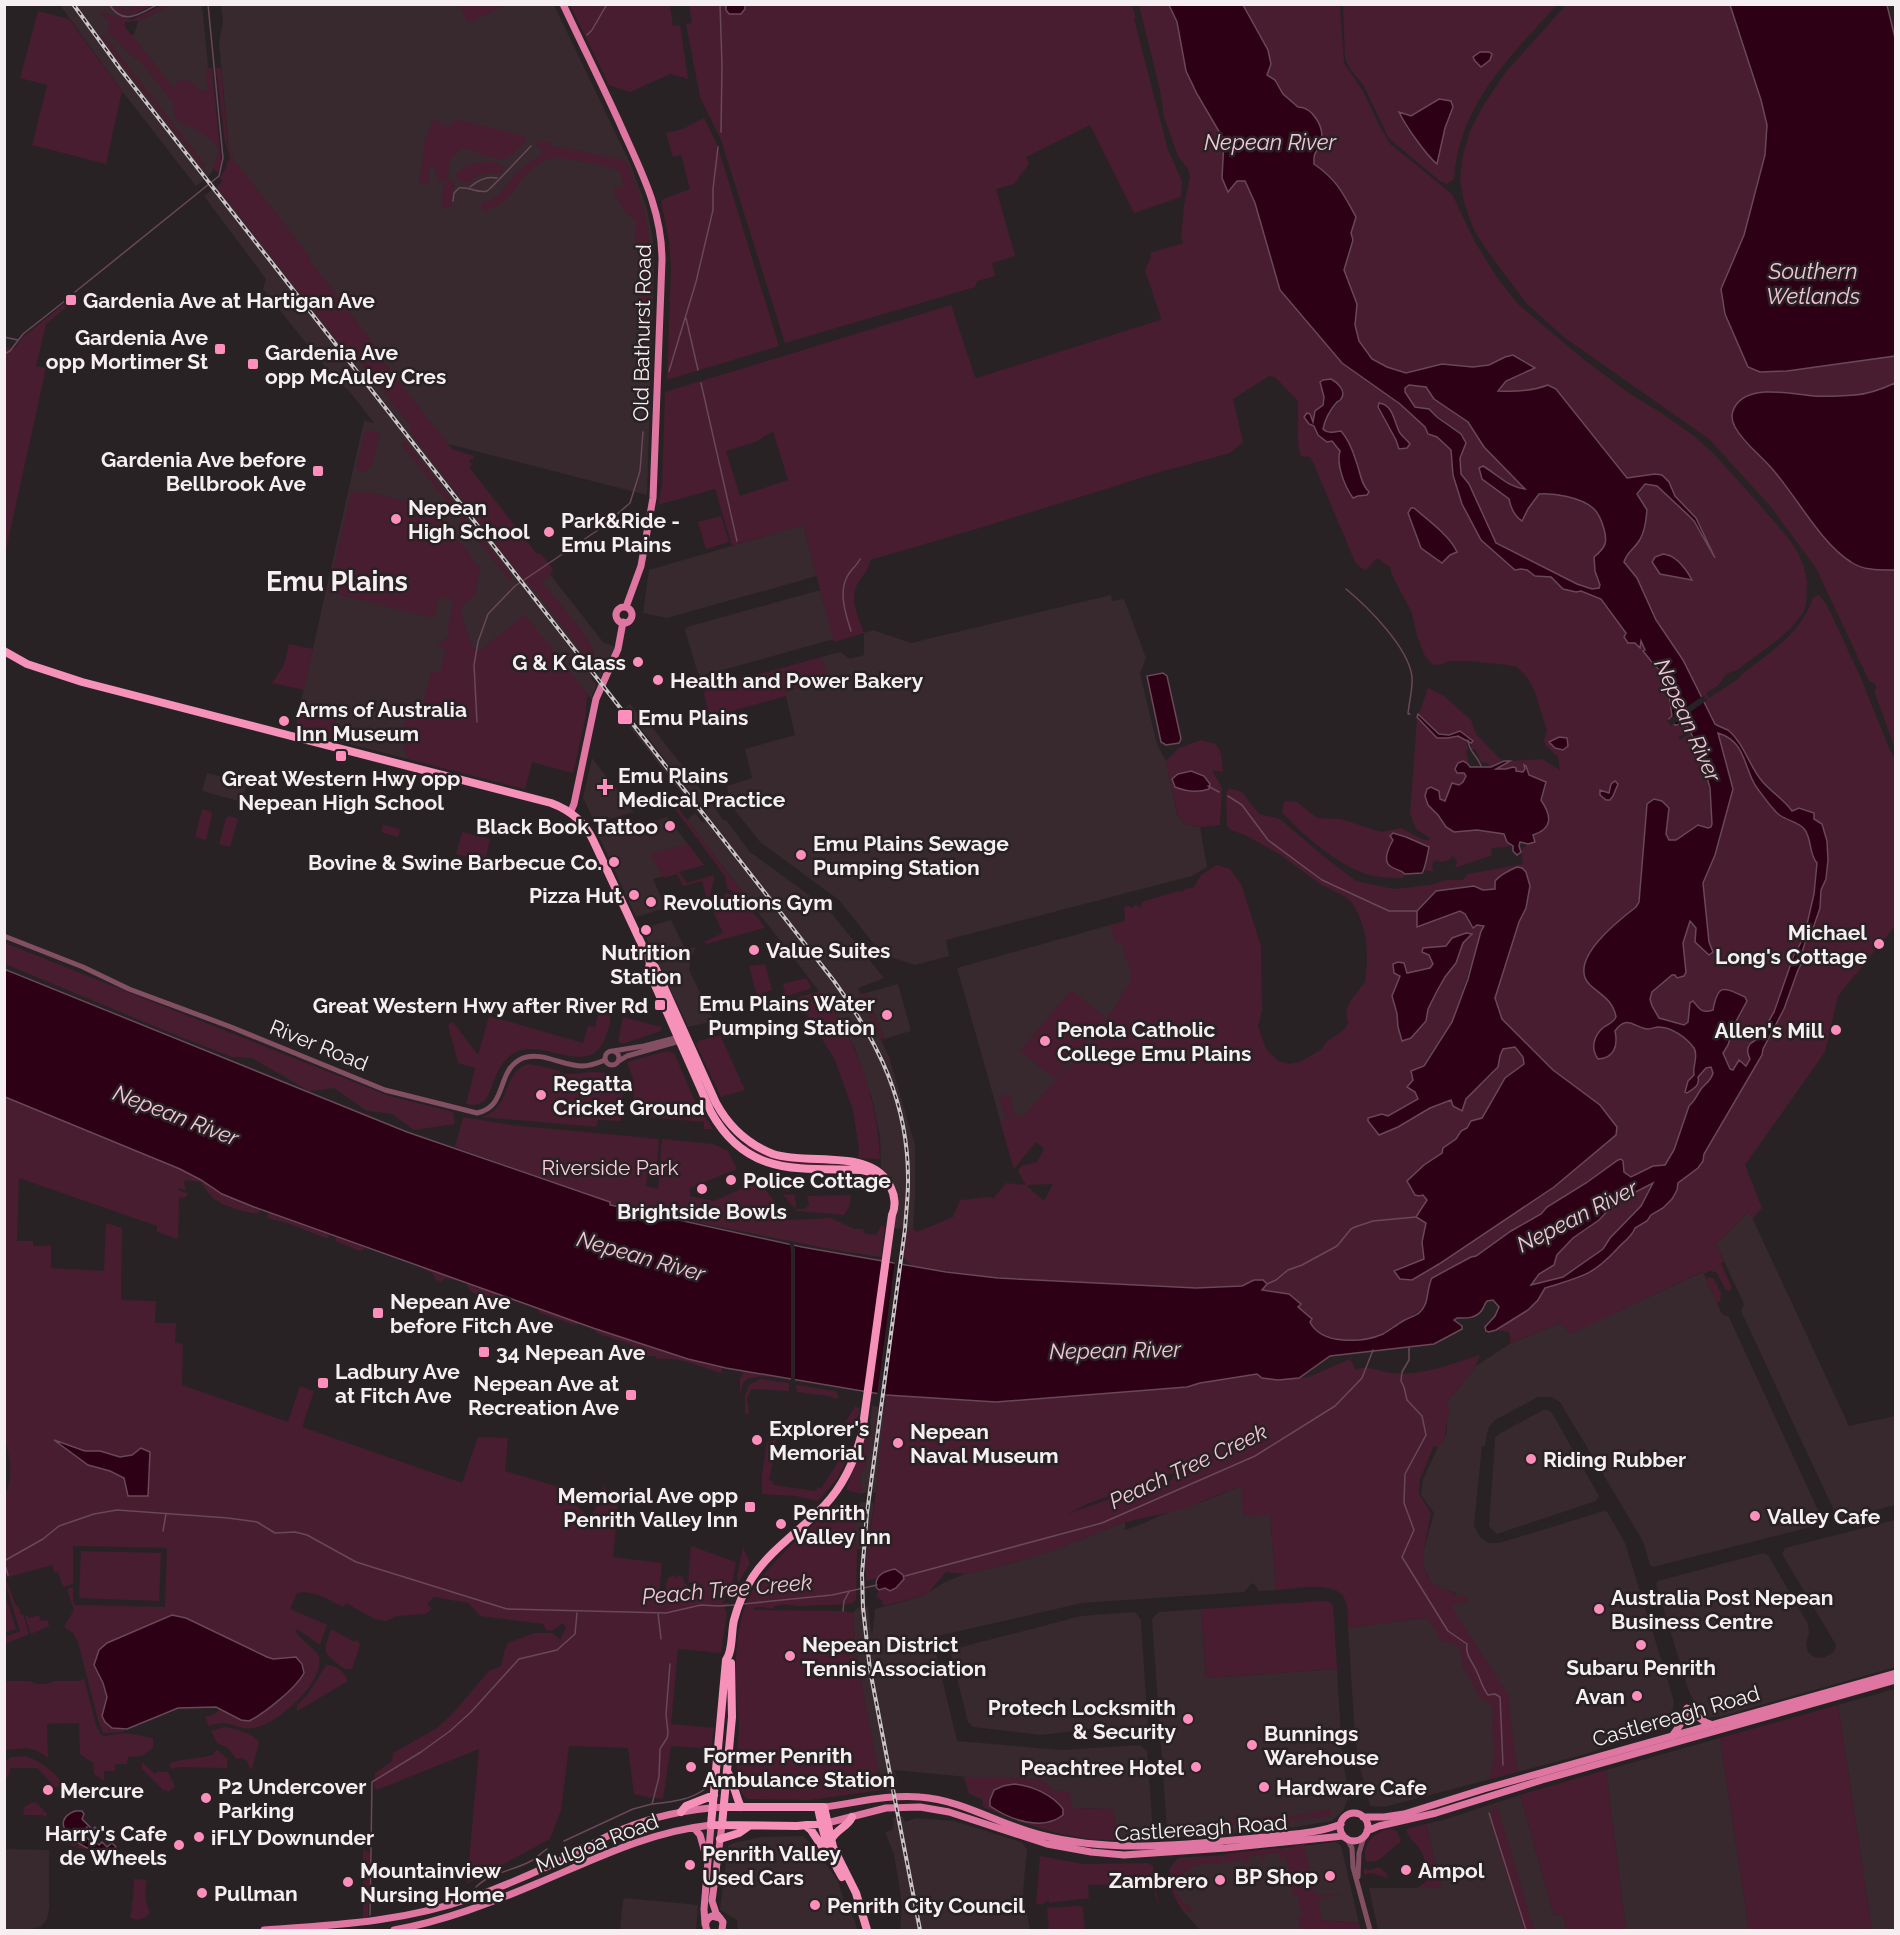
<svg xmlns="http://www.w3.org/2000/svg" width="1900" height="1935" font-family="Raleway,sans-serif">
<rect width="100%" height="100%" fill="#292224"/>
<path fill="#37292e" d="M60 5H152L115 25 117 31 134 35 138 21 171 5H202L216 146 219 150 213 170 208 177 196 186 122 91Z
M221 5H554L630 163 647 209 653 240 654 265 647 495 448 444 603 642 615 647 600 678 597 674 591 678 597 685 591 698 587 694 585 719 573 773 532 762 525 789 330 739 336 719 299 710 364 421 374 423 349 391 330 373 263 289 266 279 204 196 229 177 230 163 219 42 223 22Z
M803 525 817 576 667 618 643 613 649 570Z
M820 590 834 639 701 676 698 674 685 630 687 627Z
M1111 595 1112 601 1124 599 1146 658 1140 674 1157 744 1166 761 1177 814 1184 824 1200 827 1207 867 1192 876 946 940 949 956 915 965 882 954 839 900 760 842 729 803 727 786 752 778 745 749 795 735 785 692 828 677 821 657 840 652 850 659 864 655V633L873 630 911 643Z
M630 704 638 714 641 713 716 809 723 820H726L750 852 828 909 884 978 858 988 889 1057 915 1145V1197L913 1228 910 1230 892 1228 893 1184 881 1167 880 1137 872 1098 855 1049 842 1025 825 999 687 820 695 813 703 823 705 822 616 710 620 707 709 819 710 818 625 708Z
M592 758 634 812 595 823 583 798Z
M207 773 247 783 242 802 202 791Z
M667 817 704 865 653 879 666 908 636 917 599 837Z
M1142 916 1154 956 1014 1169 957 968Z
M671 920 685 949 696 947 692 956 689 970 714 1021 688 1027 643 931 644 928Z
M898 984 911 1031 884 1039 866 993Z
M1749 1211 1849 1426 1895 1416V1505L1841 1519 1837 1517 1741 1311 1744 1304 1716 1244Z
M1703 1272 1722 1314 1729 1317 1823 1521 1822 1524 1653 1567 1650 1565 1644 1544 1638 1533 1560 1402 1552 1397H1538L1495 1420 1489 1427 1487 1433 1485 1446H1482L1474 1525 1480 1537 1488 1543H1499L1604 1511 1608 1513 1625 1543 1674 1701 1672 1719 1666 1726 1586 1754 1384 1807 1370 1806 1359 1764 1355 1736 1348 1628 1425 1618 1430 1621 1451 1606 1458 1598 1454 1592 1441 1589 1431 1582 1423 1566V1553L1434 1513 1421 1495 1423 1479 1438 1447 1447 1434V1402L1476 1366 1511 1343 1561 1323 1570 1333Z
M872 1406 884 1407 885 1412 876 1493 865 1492 862 1494 859 1478 861 1471 865 1468Z
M1543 1410H1547L1552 1413 1599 1496 1596 1501 1497 1534 1489 1526 1495 1438 1499 1434Z
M1267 1475 1276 1590 1258 1591 1256 1586 1252 1583 1244 1592 1082 1603 938 1636 933 1641 957 1741 1062 1750 1140 1745 1147 1751 1153 1832 1146 1839 1121 1840 1112 1809 1072 1808 1054 1791 1010 1777 978 1778 894 1770 898 1782 894 1787 895 1790 887 1791 877 1766 856 1655 853 1613 857 1608 868 1606 872 1637 875 1609 923 1596 945 1582 965 1574 1008 1564 1048 1552 1122 1523 1125 1522V1530L1142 1524 1164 1514 1205 1501Z
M863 1502 874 1503 867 1548 866 1549H857L854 1538 857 1504Z
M1895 1520V1667L1722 1716 1709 1718 1700 1714 1688 1689 1656 1584 1658 1581 1763 1553 1768 1555 1808 1624 1809 1633 1806 1643 1808 1652 1814 1657 1823 1658 1834 1652 1836 1645 1782 1554 1785 1548Z
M1201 1609 1206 1678 1337 1669 1342 1755 1349 1796 1343 1811 1332 1821 1296 1827 1218 1835 1174 1838 1167 1831 1152 1619 1159 1612Z
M1135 1612 1141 1620 1147 1714 1148 1725 1143 1733 1101 1736 1100 1728 1041 1735 973 1727 968 1722 951 1654 954 1649 1081 1616Z
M1895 1689V1930H1872L1838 1705Z
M1720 1738 1749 1930H1626L1606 1770Z
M1520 1795 1554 1915 1563 1916 1567 1930H1378L1369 1888H1441L1426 1824 1443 1820Z
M900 1816 903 1817 905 1822 916 1818 954 1821 1021 1842 1027 1849 1023 1893 1030 1930H900L902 1905 899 1884 894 1855 885 1832 892 1830 894 1824 892 1818Z
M803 1836 814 1847 838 1881 844 1901 855 1921 857 1930H738L737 1920 720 1910 728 1846 734 1843 761 1837Z
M1336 1842 1341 1846 1359 1923 1299 1918 1301 1930H1200L1182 1910 1172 1888 1169 1869 1178 1858 1227 1855Z
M5 1849 49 1850V1908L47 1919 41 1927 31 1929H5Z
M625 1898 698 1905 696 1930H620L623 1900Z"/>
<path fill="#481d2f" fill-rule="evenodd" d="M689 4 1132 5 1136 18 1134 19 1168 150 1182 181 1181 197 1134 213 1090 125 1026 157 1029 164 1014 184 996 189 1015 256 992 263 995 276 977 281 975 287 785 343 721 140 700 97 686 24 692 23Z
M111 5H122L125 10 137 5H152C134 14 128 21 111 5Z
M162 5H171L138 21 125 22V27L175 89V84C183 76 194 82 200 91L207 90 206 69 212 68 221 161 220 167 217 173 213 168 219 150C210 135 194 128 178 122L174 113 172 101 140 61C128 54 120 42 108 34L109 23 99 12 132 20Z
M459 5H505L468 23Z
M570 5H670L673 26 680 25 688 79 670 74 630 92 609 85Z
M1139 5H1169L1177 22 1186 71 1197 94 1224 140 1222 178 1228 191 1237 181H1245L1255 203 1400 404 1425 427 1428 434 1437 437 1452 450 1453 475 1481 540 1515 570 1521 569 1527 570 1535 576 1551 577 1563 589 1581 591 1601 599 1618 623 1640 648V639L1655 666 1662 672 1668 689 1672 716 1669 719 1688 727 1689 730 1678 738 1680 740 1690 733C1706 765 1710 789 1712 824L1711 827 1698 825 1676 840H1669L1666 834 1641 891 1636 907 1594 946 1589 984C1598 990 1620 1007 1615 1019 1613 1023 1607 1025 1603 1028L1617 1043 1615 1031 1624 1023C1638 1023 1636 1028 1646 1029 1651 1029 1655 1027 1660 1028 1671 1029 1690 1039 1695 1049 1697 1054 1696 1069 1698 1077L1706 1068 1711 1067 1714 1073C1709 1086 1695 1096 1689 1108 1683 1118 1682 1130 1679 1140 1676 1148 1671 1154 1668 1162L1665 1165 1653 1166 1631 1177 1627 1176 1624 1172V1166L1567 1194 1547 1207 1541 1214 1511 1231 1476 1256 1471 1257 1428 1289C1428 1309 1416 1313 1401 1322 1394 1326 1389 1331 1381 1334 1361 1343 1321 1344 1310 1321L1311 1319 1297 1307 1300 1304 1289 1294 1261 1290 1265 1286 1254 1280 1242 1286 1196 1288 998 1278 912 1266 902 1256 906 1230 913 1228 917 1232 953 1217 960 1200 991 1197 993 1199 1006 1183 1026 1185 1018 1171 1021 1166 1037 1162 1044 1149 1036 1142 1014 1169 1000 1121 1025 1114 1097 1036 1132 978 1128 961H1126L1121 942 1115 943 1110 925 1125 921 1124 907 1129 906 1132 908 1135 905 1141 907 1142 902 1178 891 1183 892 1184 889 1194 887 1201 875 1217 865 1230 869 1241 884 1261 946 1262 1011 1258 1026 1266 1049 1278 1061 1289 1064 1300 1062 1322 1049 1326 1042 1344 1030 1348 1023 1346 1012 1351 1000 1365 982 1367 962 1366 937 1359 915 1353 904 1346 897 1320 884 1281 855 1245 835 1231 830 1227 826 1226 793 1229 788 1242 792 1259 814 1280 819 1322 855 1356 881 1394 889 1431 885 1446 880H1463L1468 874 1523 864 1521 852 1523 848 1535 840 1533 835C1541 833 1546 827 1550 821L1541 800 1546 782 1529 775 1526 766H1524L1525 769 1523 772 1495 769 1510 761 1542 759 1560 770 1558 757 1545 745 1544 740 1547 731 1535 692 1528 678 1517 667 1507 665 1469 661H1450L1438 665 1432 664 1425 656 1417 636 1412 613 1391 573V568L1377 558 1366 570 1360 567 1355 562 1313 462 1310 457 1301 456C1295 438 1299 420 1298 401L1275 377 1269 376 1233 399 1243 442 1230 453 1160 472 983 527 870 560C870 568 864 574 859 581 848 598 858 616 864 633L834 642 803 525 732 546 715 489 658 505 662 486 665 392 951 305 975 377 977 378 1160 320 1161 318 1145 270 1151 257 1150 253 1183 243 1181 238 1184 206 1190 177 1188 169 1178 156 1164 117 1160 90ZM1323 389 1341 399 1325 420 1323 429C1328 434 1335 432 1341 431L1364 489 1365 494 1353 498C1347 485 1336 466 1340 451L1332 441 1314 426 1307 413 1310 414 1313 423C1317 408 1326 406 1323 389ZM1378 407 1398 427 1401 434 1406 439 1399 449 1396 440ZM773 431 788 480 740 496 726 451 756 442ZM1411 508H1414L1454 545 1457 552 1450 555 1415 530 1408 513ZM1507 874 1530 886 1526 908 1519 922 1495 998 1502 1019 1553 1070 1600 1105 1608 1144 1598 1149 1554 1187 1412 1280 1400 1279 1395 1271 1424 1259 1422 1242 1426 1223 1427 1200 1423 1195 1424 1165 1442 1153 1444 1148 1456 1139 1461 1131 1467 1128 1475 1119H1482L1505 1078 1524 1064C1523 1056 1520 1053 1515 1047L1503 1049 1500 1056 1498 1067 1494 1073 1466 1099 1451 1100 1430 1108 1398 1127 1388 1116 1418 1099 1413 1080 1452 1022 1484 925H1477L1460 911 1417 927 1483 890 1495 889ZM1472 935 1463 943 1456 963 1445 977 1437 991 1428 1009 1426 1021 1403 1041 1393 1004 1395 987 1406 966 1407 973 1430 968 1433 964 1429 955 1434 946H1446ZM1053 1184 1044 1201 1027 1186V1185Z
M1243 5H1340L1344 63 1363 91 1379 125 1390 144 1452 194 1475 242 1498 279 1519 305 1582 358 1630 394 1660 412 1694 436 1714 454 1753 497 1789 539 1798 553 1804 567 1807 581 1806 604 1803 613 1791 628 1780 638 1737 670 1726 674 1718 686 1706 693 1709 698 1738 679 1740 676C1768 653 1802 634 1813 597L1819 595 1827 605 1860 676 1889 748 1895 759V926L1838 996 1825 1052 1745 1165 1762 1208 1752 1219 1748 1212 1716 1244 1724 1262 1721 1263 1731 1286V1290H1726L1716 1272 1710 1271 1704 1274 1702 1272 1570 1334 1561 1323 1511 1343 1509 1332 1496 1330 1528 1310 1538 1300 1545 1288C1580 1277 1591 1277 1617 1249 1624 1241 1632 1237 1635 1228 1651 1216 1674 1205 1678 1183 1688 1173 1702 1169 1704 1154L1762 1055 1763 1049 1784 1009 1798 970 1803 961 1802 952 1820 908 1821 890 1826 879 1828 860 1827 841 1822 824 1814 819V813L1805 809 1792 811 1787 803 1760 779 1740 746 1726 729 1715 724 1683 660 1656 620 1637 578 1624 562C1632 538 1630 504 1645 484L1657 486 1687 514 1694 521 1712 552 1696 518 1675 496 1669 482 1617 480 1611 457 1556 389 1548 385C1532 391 1517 392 1500 391L1478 413 1506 381 1534 369 1523 359 1513 355 1505 357 1490 365 1473 367 1442 364 1406 373 1387 367 1372 359 1359 341 1355 325 1357 304 1318 216 1305 107H1298L1283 94 1275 80 1267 75 1246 10Z
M1343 5H1557C1510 57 1459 104 1454 179L1447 184 1440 181 1392 141 1387 135 1364 86 1350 69 1345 58Z
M1566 5H1730L1761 100 1767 125 1765 155 1744 235 1721 289 1725 314 1748 367 1761 372 1787 371 1895 356V748L1874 691 1876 688 1875 684 1869 681 1816 568 1771 507 1709 439 1565 338 1527 304 1486 249 1474 230 1464 203 1460 179 1463 155 1470 131 1483 106 1505 73Z
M38 11 69 19 122 91 106 164 32 145 47 85 20 78Z
M104 35 205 165 203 168 101 37Z
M221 67 228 146 234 160 308 254 311 262 380 352 379 356 452 449 474 456 473 459H470L469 462 473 464 469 467 537 554H541L553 569C550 577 548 577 541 581 554 598 608 653 597 674V670L529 583H526L410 432V423L405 419 358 359 352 355 350 357 217 187 223 182 220 178 226 168 227 161 231 160 225 142 216 68Z
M704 118 717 144 779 346 667 380 671 267 669 241 661 200 690 189 681 155 673 157 666 133 683 129Z
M438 119 441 122 439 127 444 125H451L452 122 459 120 521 135 527 138C508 162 506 163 478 153 471 150 467 148 460 149L449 161 448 178 440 183 433 165 430 166 428 171 429 179 426 185 419 182 425 140 433 121Z
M539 141 551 143 553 147 564 148 624 160 629 165 645 213 651 252 652 293 647 379 642 380 634 374 635 364 639 356 643 334 642 322 638 312 642 255C632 246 637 233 636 220L627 215 614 193 615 188 624 187 618 170C603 166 564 155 549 159 539 162 529 171 523 178 508 197 510 201 485 211L482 209V204L498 196 517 172 543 153 536 144Z
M490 161 498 163 504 168 501 173C495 174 490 173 485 174 474 175 468 189 457 180L456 174C466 164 477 162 490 161Z
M451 179 455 181 451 206 446 209 442 206 441 196 446 181Z
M68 301 70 304 46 324 36 366 46 368 5 554V347L14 349 23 337Z
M1404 386 1427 387 1434 399 1468 422 1484 447 1527 490 1508 485 1490 471 1496 490 1509 499C1511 509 1513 516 1523 521L1528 509 1538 494 1553 493 1575 499 1594 508 1602 522 1607 540 1595 571 1600 585 1599 588 1592 589 1577 584 1496 543 1469 484 1461 474 1460 458 1466 443 1461 434 1429 409 1415 407 1405 392Z
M365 430 380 433 372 467 367 469V472L356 469Z
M405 441 512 577 511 580H509L401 444Z
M353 491 364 494 365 491 433 508 480 568 475 596 464 603 461 614 472 646 479 651 525 615 587 693 585 719 573 773 532 762 525 789 408 759 401 737 409 709 426 712 428 705 423 703 431 671 440 673 446 649 437 646 450 635 447 631 454 601 439 597 434 618 328 592 351 492Z
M721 516 729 542 706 549 698 522Z
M289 644 313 649 304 690 272 683 284 665Z
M821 657 828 677 786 692V696L710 717 704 694 706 689Z
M1428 688 1444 696 1471 720 1476 734 1502 761H1504L1491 767 1487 763 1481 762 1476 750 1471 749 1472 741 1460 731 1449 735 1439 734 1419 714Z
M299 710 336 719 330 739 295 730Z
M1417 717 1436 737 1448 738 1459 736 1466 741 1468 749 1466 751 1468 760 1467 763 1463 761 1456 766 1455 769 1464 773 1466 776 1463 782 1459 785 1452 783 1445 801 1440 799 1428 805 1439 815 1446 827 1467 830 1499 832 1504 834 1507 842 1511 845 1506 847 1491 848 1492 855 1455 868 1457 861 1453 856C1448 862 1442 863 1435 860L1432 864 1433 872 1424 870 1427 851 1430 849 1406 837 1393 833 1390 837 1393 840 1390 845 1398 869 1405 874 1403 878C1391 878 1378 878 1366 874 1337 864 1301 834 1282 812L1284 801 1297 802 1317 818 1341 819 1381 832 1401 828 1424 840 1431 839 1416 829 1410 814Z
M1718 733C1732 738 1743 751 1748 766 1751 774 1752 780 1757 787 1763 796 1770 806 1777 813 1785 820 1799 820 1805 829 1812 840 1809 855 1817 863L1814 894 1804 937 1794 955 1774 1012 1767 1024 1765 1037 1753 1040 1747 1053 1750 1059 1746 1066 1741 1062 1733 1070 1730 1069 1723 1053 1733 1025 1747 1001 1716 994 1713 1009 1704 1011 1690 1003 1688 1023 1684 1025 1659 1018 1655 1013 1650 999 1652 992 1672 975 1686 972 1683 942 1690 921 1696 927 1695 942 1703 948 1706 953 1712 952 1709 942 1703 883 1715 855 1733 789Z
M1201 740 1216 744 1221 754 1223 772 1212 770 1222 788 1220 825 1200 827 1184 824 1177 813 1166 761 1179 748Z
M672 805H676L746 897 727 889 725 876Z
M202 809 211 812 212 815 206 840 195 837Z
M229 816 238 819 230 847 219 844 226 818Z
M383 825 400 829 398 837 381 832Z
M462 832 490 839 485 862 456 854Z
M688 844 704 865 679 872 687 883 714 875V879L709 899H707L702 881 683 886 677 874 664 878 650 854Z
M726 893 743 900 764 926V928L706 944 704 942 723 933 711 906 720 901Z
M5 943 389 1096 453 1112 455 1124 414 1130 392 1114 367 1111 334 1088 309 1091 252 1058 232 1057 161 1029 5 964Z
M765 964 772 990 762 993 771 1005H764V1007L760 1008 749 966Z
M806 978 812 988 784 997 783 993 785 992 783 984Z
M1071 990 1106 1018 1055 1079 1020 1051Z
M819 991C857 1040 878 1098 880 1159L858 1158 859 1149 853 1110 834 1058 796 998Z
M866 993 884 1039H881L859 994Z
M599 1011 609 1013C612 1020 609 1028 606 1035 592 1081 545 1038 516 1052 498 1061 495 1081 487 1098 481 1105 475 1106 466 1104L475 1068 458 1063 448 1025 453 1022 478 1055 489 1016 583 1043 588 1026 595 1027Z
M623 1017 661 1027V1031L622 1044 618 1041Z
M720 1035 745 1090 721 1097 696 1044 699 1041Z
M667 1051 674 1053 696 1103 713 1129H704V1122L633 1116 634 1081 627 1062Z
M528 1064 550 1068 560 1071V1073C572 1076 582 1072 594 1072 603 1072 610 1074 618 1076L623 1089 621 1121 598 1120 596 1127 482 1117C513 1107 501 1072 528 1064Z
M1009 1094 1015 1115 1005 1118 999 1097Z
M4 1097 180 1169 258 1206 260 1210 258 1213C247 1214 221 1205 213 1198 208 1193 204 1187 201 1182L186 1180 184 1183 186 1190 179 1188 180 1191 188 1193 186 1197 179 1198 178 1239 157 1232V1226L19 1178 17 1241H33V1246H51V1268L104 1271 106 1223 122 1228 121 1300 156 1301 155 1323H176L175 1342 183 1345 182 1385 288 1422 300 1386 314 1391 302 1427 462 1483 478 1437 508 1438 505 1471 559 1487 590 1519 603 1492 602 1485 618 1503 613 1557 662 1563 659 1597H664L667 1592 666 1585 668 1578 673 1575 677 1578 678 1575 683 1577 684 1582 689 1588H700L703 1585 688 1582 691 1546 736 1562 731 1590 723 1589 725 1600 722 1603H729L724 1608 727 1613 721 1653 678 1649 671 1724 714 1728 711 1749 671 1746 663 1799 655 1798 654 1795 651 1798 634 1794 628 1748 569 1746 561 1810 550 1839 467 1884 479 1749 377 1790 374 1786 375 1773 392 1761 393 1753 437 1728 453 1713 489 1671 501 1666 504 1652 508 1643 534 1633H553L560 1640 566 1627 563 1623 553 1630 547 1631 543 1624 480 1616 468 1603 434 1597 427 1604 432 1609 425 1614 397 1616 386 1621 374 1619 346 1603 343 1607C329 1600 313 1589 297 1593L290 1609 327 1625 320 1645 297 1629 295 1632 318 1654C329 1679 277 1725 254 1728 236 1731 228 1718 209 1726L205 1717 215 1714 221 1708 230 1713 288 1691 301 1679 296 1657 273 1659 267 1657 186 1618 177 1615 168 1617 107 1643 94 1665C104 1684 110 1694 102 1716L112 1728 123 1730V1732L103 1733 98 1720 78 1642 73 1633 64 1627 74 1610 67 1589 73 1587V1602L75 1605 165 1607 167 1548 73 1546V1584L63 1587 58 1572 54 1573 52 1565 5 1578V1494C15 1476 9 1455 4 1436ZM57 1441 85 1451H100L120 1457 132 1455 124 1478 110 1471 88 1465Z
M463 1117 511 1125 659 1139 657 1165H648L646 1186 658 1189 662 1139 713 1144 728 1151 737 1169 690 1188V1196L714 1201 759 1181 788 1220 831 1218 854 1229H864L863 1233 876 1235 881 1226 885 1227 881 1257 835 1250 610 1205 609 1202 455 1147Z
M747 1144 756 1150 847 1163 868 1168 777 1163 744 1148Z
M779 1176 788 1179 789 1192 782 1190 775 1184 774 1178Z
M1654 1182 1641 1206 1610 1238 1603 1249 1563 1277 1530 1285 1539 1274 1554 1265 1557 1255 1573 1238 1599 1220 1616 1202Z
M782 1194 795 1195 796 1209H805L809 1205 807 1196 851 1195 849 1207 844 1215 797 1211Z
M268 1213 277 1215 324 1230 329 1236 328 1238 323 1237 287 1223 267 1218Z
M337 1234 361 1244 365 1249 360 1251 335 1241Z
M418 1264 458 1278 459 1281 445 1278 441 1282 436 1280 432 1273 417 1266Z
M1710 1277 1714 1279 1721 1293 1720 1302 1717 1303 1706 1279Z
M473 1283 477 1289 479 1287 504 1294 506 1297C488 1299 477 1300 466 1285Z
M540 1308 569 1318 579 1324 575 1325 540 1313 538 1310Z
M598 1328 723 1365 721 1373C700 1367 679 1356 657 1359L655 1356H645L634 1349 630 1344 599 1334 594 1330Z
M1480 1355 1476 1366 1447 1402C1451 1411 1448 1414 1447 1423 1445 1435 1448 1436 1438 1447L1434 1446 1420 1479 1419 1494 1431 1513C1428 1535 1415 1567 1433 1583 1441 1590 1452 1589 1458 1597L1466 1595 1468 1601 1451 1606 1509 1696 1511 1723 1518 1772 1489 1779 1495 1755 1492 1729 1493 1705 1481 1699 1462 1665 1460 1649 1456 1645 1441 1641 1430 1621 1425 1618 1348 1628C1348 1618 1349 1605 1343 1596 1333 1581 1292 1589 1276 1590L1270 1514 1243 1516 1241 1486 1183 1509 1122 1523 1049 1552 1008 1564 965 1574 946 1572 929 1592 923 1596 883 1606 882 1600 876 1597 879 1590 900 1583 904 1579 900 1572 866 1581 865 1564 876 1493 886 1395 996 1402 1187 1387 1200 1383 1257 1374 1278 1380 1309 1377 1350 1359 1356 1370C1368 1364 1379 1372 1392 1373 1422 1376 1452 1364 1480 1355ZM1179 1471 1169 1483 1110 1499 1067 1514 1087 1504Z
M745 1370 770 1376 771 1377C763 1376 751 1376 745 1381 742 1383 741 1392 740 1395V1379Z
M760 1379 789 1383V1391L751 1389 747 1399 749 1413 747 1415 745 1413V1396L749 1385Z
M796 1385 836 1391 839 1396 837 1399 828 1396 797 1392Z
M855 1406 860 1409C858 1420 851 1426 841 1430Z
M867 1422 871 1425 865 1468C855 1478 862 1481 862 1494L847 1490V1485L861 1452Z
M777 1439 769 1480 773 1481V1485L816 1491 817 1487 821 1489 838 1462 835 1459 843 1451 850 1453 837 1479 818 1501 795 1496 762 1494V1474L767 1442Z
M840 1504H857L854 1538 857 1549 856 1599 853 1603C838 1606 821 1604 807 1606 794 1608 782 1600 771 1609L763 1607H755L753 1610 846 1611 853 1613 856 1655 882 1790 810 1800 748 1799C730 1789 739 1744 739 1725 739 1718 737 1710 737 1703 735 1668 734 1626 750 1595 766 1565 808 1530 834 1506Z
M743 1547 750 1563 738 1583 737 1575Z
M81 1551 161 1553 159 1601 79 1598Z
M6 1580 16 1606H18L21 1615 23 1614 29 1634 5 1644V1637L20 1631 5 1583Z
M5 1594 16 1629 5 1633H4Z
M1325 1601 1331 1603 1333 1606 1337 1669 1206 1678 1201 1609Z
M27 1615 29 1618 39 1615 41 1621 48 1620 49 1626 31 1634 25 1616Z
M331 1629 355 1642 357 1639 360 1645 352 1669C345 1670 343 1668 338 1664 320 1651 325 1649 331 1629Z
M326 1665C335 1664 345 1672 348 1681L297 1711V1705L308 1694Z
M84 1678 96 1725 101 1735 105 1736 125 1733 153 1738V1748L142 1756 128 1757 127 1764H115V1771H104V1781L94 1774 93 1763 80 1754 79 1723 47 1724 48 1758 39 1752 28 1748 5 1750V1681H30C35 1685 49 1685 54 1681H80Z
M1838 1705 1872 1930H1749L1720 1738Z
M224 1727C235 1729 255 1733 259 1743L252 1769H250L247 1761 241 1758 236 1759 228 1748 217 1743 211 1731Z
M217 1750 228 1759 227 1768 179 1767 171 1769 169 1764C184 1757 200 1760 215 1754L214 1752Z
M25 1756C41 1761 53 1771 63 1784L60 1787H55L37 1768H10L8 1777H5V1762L11 1757Z
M142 1762 155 1774 157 1772H168L175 1786 168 1792 166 1790 164 1791 142 1769Z
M1606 1770 1626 1930H1567L1563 1916 1554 1915 1520 1795Z
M964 1777H1010L1042 1780 1054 1791 1070 1792 1072 1808 1112 1809 1121 1840C1072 1842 1027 1825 983 1807L982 1799 969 1794Z
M33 1802 38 1804 47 1814 45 1818 43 1815H23L25 1806Z
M1493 1805H1497L1534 1930 1524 1929 1491 1825Z
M1331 1809V1816L1291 1820 1289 1824C1271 1819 1273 1823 1257 1828L1254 1826 1255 1823 1227 1826V1820L1285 1815 1288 1817Z
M1426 1824 1441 1888H1417L1426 1882C1428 1872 1426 1857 1419 1848 1414 1841 1408 1839 1406 1829Z
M64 1825 69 1837 92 1849 76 1848 79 1845 78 1844 74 1847 60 1836Z
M1390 1829 1397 1831 1401 1842C1389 1848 1380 1866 1366 1861 1361 1844 1374 1832 1390 1829Z
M1304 1844 1315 1894 1319 1896 1340 1893 1341 1894 1321 1899 1318 1902 1322 1920 1359 1923 1361 1930H1301L1298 1915H1302L1298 1895 1293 1894 1286 1858 1279 1857V1853L1266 1854V1858L1262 1859 1261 1855 1249 1857 1246 1864 1244 1860 1224 1863 1223 1855 1231 1853 1278 1848 1281 1850 1288 1851 1294 1846Z
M363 1849 370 1852 368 1917 363 1918Z
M1040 1856 1083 1864 1148 1863 1153 1866 1155 1887 1159 1903H1158L1152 1884 1088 1885 1089 1898 1049 1903V1900L1043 1904H1036Z
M1221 1856 1222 1863 1193 1865 1190 1869V1872H1185L1174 1862 1178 1860Z
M1173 1863 1185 1874 1175 1879 1178 1896 1184 1903C1189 1904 1191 1906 1192 1912L1182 1910C1174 1898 1164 1877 1173 1863Z
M1379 1867 1387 1874 1388 1878 1371 1873 1364 1875V1869L1369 1870Z
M134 1879 147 1880C145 1891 144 1902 150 1912 146 1919 136 1922 130 1917L132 1911 131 1905 133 1900Z
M1076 1906 1083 1907 1085 1930H1049L1047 1908Z"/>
<path fill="#2d0016" stroke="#694858" stroke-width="1.5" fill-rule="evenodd" d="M726 5H745V9L741 14H729L726 10Z
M1169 5H1243L1268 50 1271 64 1267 75 1275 80 1283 94 1298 107C1313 107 1325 128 1321 142 1318 154 1313 149 1314 164 1337 180 1343 193 1356 217L1351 233 1353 240 1344 270 1357 304 1355 325 1359 341 1372 359 1387 367 1406 373 1442 364 1473 367 1489 365 1505 357 1513 355 1535 368 1506 381 1498 391C1515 392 1532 391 1548 385L1556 389 1627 478 1655 474 1662 475 1669 482 1675 496 1696 518 1715 558 1694 521 1687 514 1657 486 1645 484 1637 494 1647 510C1646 520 1645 532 1639 541 1634 549 1627 552 1624 562L1637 578 1656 620 1683 660 1715 724C1720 727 1724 728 1728 730 1744 743 1749 766 1762 781 1771 792 1784 799 1792 811L1799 808 1814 813V819L1822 824 1827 841 1828 860 1826 879 1821 890 1820 908 1810 937 1806 940 1802 952 1803 961 1798 970 1784 1009 1763 1049 1762 1055 1704 1154 1703 1161 1698 1168 1678 1183 1677 1190 1672 1199 1663 1208 1651 1215 1647 1221 1635 1228C1632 1237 1624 1241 1617 1249 1591 1277 1580 1277 1545 1288L1538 1300 1528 1310 1496 1330 1489 1332 1486 1331 1485 1327 1495 1316 1499 1307 1493 1300 1487 1301C1485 1303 1484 1307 1482 1310 1476 1319 1465 1318 1457 1318L1454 1320 1462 1326V1329L1434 1344 1330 1356 1299 1378 1278 1380 1262 1378 1257 1374 1200 1383 1187 1387 996 1402 886 1395 726 1368 688 1359 593 1328 254 1207 222 1194 201 1180 180 1169 5 1097 4 969 407 1132 610 1202V1205L802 1247 946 1272 998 1278 1196 1288 1242 1286 1254 1280H1263L1267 1284 1262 1290 1289 1294 1301 1304 1298 1307 1312 1319 1310 1322C1321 1345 1362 1343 1383 1334 1390 1330 1396 1325 1403 1321 1408 1318 1415 1316 1419 1313 1430 1304 1426 1289 1432 1278L1471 1257 1476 1256 1511 1231 1541 1214 1547 1207 1586 1183 1618 1160 1621 1159 1623 1161 1624 1172 1631 1177 1653 1166 1665 1165 1674 1150 1689 1106C1695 1101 1697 1095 1701 1089 1706 1083 1711 1081 1713 1073L1711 1067 1706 1068 1698 1077C1700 1086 1694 1088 1687 1093L1685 1092 1688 1081 1694 1075C1692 1066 1699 1056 1694 1048 1686 1037 1671 1027 1658 1027 1655 1027 1652 1029 1648 1029 1635 1029 1628 1013 1615 1031 1618 1045 1615 1058 1598 1059 1590 1048 1594 1035 1604 1027 1610 1023 1613 1023 1616 1017 1613 1000 1601 995 1590 985 1566 961 1619 920 1636 907L1639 902 1647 804 1654 799 1662 801 1669 808 1666 834 1669 840H1676L1698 825 1708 828 1711 827 1712 824 1710 788 1699 750 1688 727 1682 724 1675 725 1669 719 1672 716 1668 689 1662 672 1655 666 1643 651 1645 650 1641 641 1640 648 1635 643H1628L1624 637 1626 633 1601 599 1581 591 1576 592 1563 589 1551 577 1535 576 1527 570 1521 569 1515 570 1481 540 1462 504 1453 475 1451 450 1437 437 1428 434 1425 427 1400 404 1342 363 1280 290 1255 203 1245 181H1237L1228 192 1222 178 1224 140 1197 94 1186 71 1177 22ZM1409 385 1426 387 1434 399 1468 422 1484 447 1525 489C1508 487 1498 475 1483 466L1479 468 1482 479 1509 499C1511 509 1514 516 1522 521L1528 509 1539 494C1554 493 1580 497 1593 508 1599 513 1602 522 1604 529 1608 543 1605 548 1594 557L1595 571 1600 585 1599 588 1592 589 1577 584 1496 543 1469 484 1461 474 1460 458 1466 443 1461 434 1437 417 1429 409 1415 407 1405 392V388ZM1718 733C1747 742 1743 768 1757 788 1763 796 1770 806 1777 813 1785 821 1799 821 1805 830 1812 840 1809 855 1817 863L1814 894 1804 937 1794 955 1774 1012 1767 1024 1765 1036C1752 1041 1743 1045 1750 1059L1746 1066 1739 1060 1733 1070 1730 1069 1723 1053 1728 1045 1734 1025 1747 1001 1745 997C1723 987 1718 983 1713 1010 1701 1014 1699 1008 1693 1001L1690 1003 1688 1022 1684 1025 1659 1018 1652 1006 1650 999 1652 992 1672 975H1675L1677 978 1684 976 1686 972 1683 943 1690 921 1696 928 1695 942 1709 955 1713 952 1709 942 1703 883 1715 855 1733 789ZM1653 1183 1641 1206 1610 1238 1603 1249 1563 1277 1531 1285 1539 1274 1554 1265 1557 1255 1573 1238 1599 1220 1616 1202Z
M1730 5H1887L1896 42 1895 356 1787 371 1760 372 1748 367 1725 314 1721 289 1744 235 1765 155 1767 125 1761 100Z
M1480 52H1489L1492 54 1490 60 1481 67 1475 61 1473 57Z
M1439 99 1451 101 1453 107 1445 128 1437 164C1426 155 1405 125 1399 112L1411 116Z
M1331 379C1337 382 1347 391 1341 399 1340 401 1338 401 1337 402 1330 410 1325 419 1323 429 1328 434 1335 432 1341 431 1348 439 1353 451 1356 461 1360 471 1361 485 1369 492L1367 495 1358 496 1353 498C1345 487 1336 465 1340 451L1332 441 1327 442 1318 435 1314 426 1309 424 1304 417 1307 413 1310 414 1313 422 1315 411 1323 405 1324 397 1320 382 1323 380Z
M1895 383V570C1881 570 1864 571 1851 562 1821 543 1798 499 1774 471 1762 456 1744 444 1735 427 1731 420 1731 412 1736 405 1751 384 1792 394 1814 396 1828 397 1842 396 1855 395 1869 394 1882 389 1895 383Z
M1379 403C1394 405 1394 423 1400 433 1403 437 1407 440 1410 444L1407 448 1399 449 1396 440 1378 407Z
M1411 508H1414C1427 519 1451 537 1457 552L1450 555 1442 563 1421 548 1408 513Z
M1663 554C1677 555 1686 569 1692 580L1660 574 1652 562 1655 557Z
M1163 673 1167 676 1181 739 1179 743 1166 745 1161 742 1147 676Z
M1418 714 1439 734 1449 735 1460 731 1473 741 1471 743 1458 736 1448 738H1437L1417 717Z
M1559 737 1567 738 1568 746 1563 750 1555 748 1549 742Z
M1463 761 1467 763 1470 767H1491L1504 761H1510L1496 769H1506L1513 767 1516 768V771L1523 772 1525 769 1524 765 1526 766 1529 775 1546 782 1541 800C1551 815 1554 828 1533 835L1535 842 1528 844 1520 842 1519 846 1521 852 1517 855 1513 851V846L1507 842 1504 834 1477 830 1454 832 1446 827 1438 815 1428 805 1425 796 1427 789 1431 787 1439 791 1440 799 1445 801 1452 783 1459 785 1463 782 1466 776 1464 773H1457L1455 769 1458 763Z
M1191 771 1204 776 1210 784 1209 789C1198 793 1185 791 1175 787L1172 779 1178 774Z
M1615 781 1618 784 1613 796 1610 800H1606L1600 795V790L1609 793 1611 784Z
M1393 833 1406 837 1429 847C1428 852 1425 869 1422 873L1405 874C1400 869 1395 870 1390 866 1382 860 1389 847 1393 840L1390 836Z
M1517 867 1522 868 1526 872 1530 886 1526 908 1519 922 1495 998 1502 1019 1553 1070 1600 1105 1617 1127 1616 1135 1554 1187 1439 1264 1412 1280 1400 1279 1394 1271 1424 1259 1422 1242 1426 1223 1416 1217 1427 1200 1423 1195 1419 1196 1415 1195 1407 1181 1424 1165 1442 1153 1443 1148 1456 1139 1461 1131 1467 1128 1471 1121 1482 1118 1505 1078 1524 1064 1523 1057 1515 1047 1503 1049 1500 1056 1498 1067 1466 1099 1462 1111 1453 1106 1451 1100 1430 1108 1398 1127 1379 1135 1368 1121V1118L1382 1114 1388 1116 1418 1099 1415 1092 1407 1087 1413 1080 1411 1071 1424 1066 1452 1022 1468 979 1481 931 1484 926 1477 925 1473 928 1465 914 1460 911 1417 927V911L1436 891 1474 886 1483 890 1495 889V881C1500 875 1510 870 1517 867Z
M1466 933 1472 934 1463 943 1456 963 1445 977 1437 991 1428 1009 1426 1021 1411 1038 1402 1041 1398 1027 1397 1014 1392 996 1400 976 1394 973 1393 964 1398 962 1404 963 1407 973 1430 968 1433 964 1429 955 1422 952 1423 948 1446 946 1452 938Z
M54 1440 85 1451H100L120 1457 132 1455 141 1448 150 1452 148 1496H128L124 1478 110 1471 88 1465Z
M895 1569 903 1575 904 1579 896 1588 890 1591 885 1588 879 1590 876 1587C875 1575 884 1571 895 1569Z
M172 1615 186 1618 267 1657 273 1659 296 1657 302 1664 304 1673C296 1688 265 1713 249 1721L241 1720 216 1707 178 1708 127 1729 112 1728 105 1722 102 1716 107 1697 103 1683 94 1665 99 1650 107 1643Z
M1014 1784C1031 1785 1053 1795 1063 1809V1815C1042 1832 1009 1819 990 1806V1800L994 1790 1003 1786Z
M75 1811H82L84 1814 82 1819 92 1829 96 1827 92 1831 94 1834 87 1827 82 1832 90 1841 96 1835 97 1836 94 1840 99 1845 102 1842 107 1847 112 1843 116 1847 111 1851C109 1850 95 1850 93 1850 76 1845 47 1822 75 1811Z"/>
<path fill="#292224" d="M1704 695 1707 700 1671 726 1667 721Z
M789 1241 793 1242 795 1249V1382H791V1252Z
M895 1260 902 1261 884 1397 877 1396Z"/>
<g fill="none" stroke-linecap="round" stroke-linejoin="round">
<path stroke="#694858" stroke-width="1.5" d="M109 4C123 27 140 14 158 4
M720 4 722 65 721 132
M587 35 592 30 607 4
M470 187C478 180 486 176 497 178
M453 201 454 193 459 188C469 186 478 194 487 191 491 189 525 152 531 146
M75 292 219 176 223 158 208 4
M686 318 698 370
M4 337 18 340
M4 354 10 351 23 334 66 300
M669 371 696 282 713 210V189L718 147
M701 383 737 541
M1346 589C1368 607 1409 648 1412 677 1413 689 1409 701 1408 714H1410
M851 631C846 615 839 595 846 579 849 571 856 567 860 559
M477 722 474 665 478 642 488 614 515 586 601 528 630 503 640 471 643 432
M1468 740C1469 753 1477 754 1481 766
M1208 786 1219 792
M1228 796 1242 805 1268 840 1322 880 1389 911H1417
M1267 1284 1276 1280 1288 1270 1302 1265 1337 1246 1351 1229 1355 1227 1373 1221 1416 1217
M1409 1348V1360L1402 1372 1401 1381 1404 1387 1407 1400 1422 1416 1426 1435 1405 1474 1404 1503 1414 1530 1402 1557 1448 1631 1467 1644C1465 1656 1473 1662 1477 1672 1481 1681 1482 1687 1488 1695L1495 1694 1500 1697 1503 1765
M163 1531 166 1514
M4 1561 43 1539 59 1526 94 1514 117 1510 228 1518 257 1522 275 1533 295 1532 307 1535 356 1562 507 1609 666 1613 701 1605 718 1606 735 1605
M4 1562 8 1575
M905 1576 1102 1523 1255 1456 1335 1406 1362 1378 1373 1350
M743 1604 832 1595 877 1585
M843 1611 844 1601 849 1592
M658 1613 661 1639
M653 1804C671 1802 692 1800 706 1788
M1489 1813 1526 1930
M564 1841 633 1809 652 1804 659 1777 660 1749 667 1738 668 1733 666 1714 670 1664
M476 1887C491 1872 513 1871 531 1861 536 1858 541 1853 547 1849
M370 1915 372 1782 421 1752 450 1731 471 1712 519 1659 557 1650 575 1634 577 1613"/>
<path stroke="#824f63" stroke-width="5" d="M4 936 83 967 129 989 231 1027 385 1090 477 1113C509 1106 495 1070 523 1058 541 1051 563 1066 582 1066 590 1066 598 1063 605 1060
M605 1058a7 7 0 1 1 14 0a7 7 0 1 1-14 0Z
M613 1051 644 1046 679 1037
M619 1061 627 1056 680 1041
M1347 1839 1352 1848 1353 1867 1370 1930
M1358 1877 1359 1853 1364 1837"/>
<path stroke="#df76a1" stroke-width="7" d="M563 4C583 47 605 90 624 133 643 175 662 213 662 260L653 498 641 566 626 607
M616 615a8 8 0 1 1 16 0a8 8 0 1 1-16 0Z
M570 813 574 804 596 699 618 649 623 622
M1672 1736 1683 1721 1687 1708C1696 1713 1699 1721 1710 1724
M824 1807C856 1803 888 1794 920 1797 963 1800 1000 1825 1041 1835 1113 1854 1192 1844 1265 1837 1290 1834 1317 1834 1341 1824
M1340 1827a14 14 0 1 1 28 0a14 14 0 1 1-28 0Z
M1363 1817H1384L1404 1814 1484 1789 1896 1673
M827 1823 886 1808 920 1807 949 1812 1047 1844 1091 1852 1124 1855 1226 1848 1343 1836
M722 1825 712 1901 716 1913 723 1922 722 1930
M694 1828 700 1835 706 1856
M1367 1831 1379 1826 1436 1813 1542 1780 1896 1680
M264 1930C337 1925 404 1922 474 1897 501 1887 527 1876 553 1864 577 1853 599 1839 623 1829 655 1816 689 1809 724 1807
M394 1930C444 1921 491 1903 538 1883 595 1859 648 1832 711 1825L704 1909 705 1924
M707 1930C704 1924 706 1919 712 1916L720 1918"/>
<path stroke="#f691b9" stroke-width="8" d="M4 651 27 664 82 682 551 803C570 810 584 821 593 840L650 962 655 967 716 1103C729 1127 747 1144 773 1154 810 1166 874 1147 891 1188 895 1196 896 1207 892 1215L862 1433C855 1460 843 1486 824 1506 800 1531 771 1549 752 1578 744 1591 738 1605 734 1620 731 1632 733 1651 726 1660L711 1825 797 1826 827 1823
M650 962 649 969 654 983 711 1112C747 1177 798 1168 862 1170L870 1172 878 1177
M727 1771C734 1782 735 1795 741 1807
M724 1807H824L833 1847 856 1893 867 1930
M818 1808C823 1833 829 1855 842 1877
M681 1812 686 1806 714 1795
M722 1825 732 1717 731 1663
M806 1826 811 1830 825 1851
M720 1839 739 1833 749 1826
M831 1840C836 1829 848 1827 852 1817"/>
<g stroke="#cac4c6" stroke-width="4">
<path id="rail" d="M73 4 121 70 834 981C879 1043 909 1104 908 1182 908 1198 906 1213 905 1229L867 1513 862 1574 863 1608 870 1670 920 1930"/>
</g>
<use href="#rail" stroke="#292224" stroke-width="1.5" stroke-dasharray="4.5" stroke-linecap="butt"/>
</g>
<g fill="#fe8ebc" stroke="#292224" stroke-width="2">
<rect x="65" y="294" width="12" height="12" rx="3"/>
<rect x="214" y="343" width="12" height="12" rx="3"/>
<rect x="247" y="358" width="12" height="12" rx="3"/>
<rect x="312" y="465" width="12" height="12" rx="3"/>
<circle cx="396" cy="519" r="6"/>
<circle cx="549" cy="532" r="6"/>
<circle cx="638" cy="662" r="6"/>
<circle cx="658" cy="680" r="6"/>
<rect x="617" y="709" width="16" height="16" rx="3"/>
<circle cx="284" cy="721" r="6"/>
<rect x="335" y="750" width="12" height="12" rx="3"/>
<path d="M602 778h6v6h6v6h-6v6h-6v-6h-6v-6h6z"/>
<circle cx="670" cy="826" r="6"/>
<circle cx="801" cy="855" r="6"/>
<circle cx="614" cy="862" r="6"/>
<circle cx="634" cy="895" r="6"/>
<circle cx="651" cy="902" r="6"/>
<circle cx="646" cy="930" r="6"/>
<circle cx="1879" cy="944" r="6"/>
<circle cx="754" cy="950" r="6"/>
<rect x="654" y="999" width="12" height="12" rx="3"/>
<circle cx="887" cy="1015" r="6"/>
<circle cx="1836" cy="1030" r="6"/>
<circle cx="1045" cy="1041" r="6"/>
<circle cx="541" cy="1095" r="6"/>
<circle cx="731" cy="1180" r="6"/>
<circle cx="702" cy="1189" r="6"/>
<rect x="372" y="1307" width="12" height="12" rx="3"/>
<rect x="478" y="1346" width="12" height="12" rx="3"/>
<rect x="317" y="1377" width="12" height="12" rx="3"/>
<rect x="625" y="1389" width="12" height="12" rx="3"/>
<circle cx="757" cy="1440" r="6"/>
<circle cx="898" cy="1443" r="6"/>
<circle cx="1531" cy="1459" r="6"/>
<rect x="744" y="1501" width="12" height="12" rx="3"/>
<circle cx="1755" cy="1516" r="6"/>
<circle cx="781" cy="1524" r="6"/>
<circle cx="1599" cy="1609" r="6"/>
<circle cx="1641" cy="1645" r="6"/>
<circle cx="790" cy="1656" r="6"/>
<circle cx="1637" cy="1696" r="6"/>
<circle cx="1188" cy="1719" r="6"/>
<circle cx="1252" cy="1745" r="6"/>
<circle cx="691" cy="1767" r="6"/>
<circle cx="1196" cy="1767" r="6"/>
<circle cx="1264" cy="1787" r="6"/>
<circle cx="48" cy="1790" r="6"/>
<circle cx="206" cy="1798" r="6"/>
<circle cx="199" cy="1837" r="6"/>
<circle cx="179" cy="1845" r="6"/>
<circle cx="690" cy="1865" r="6"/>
<circle cx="1406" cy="1870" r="6"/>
<circle cx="1330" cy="1876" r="6"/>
<circle cx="1220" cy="1880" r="6"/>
<circle cx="348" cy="1882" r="6"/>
<circle cx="202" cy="1893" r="6"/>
<circle cx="815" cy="1905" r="6"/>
</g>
<g text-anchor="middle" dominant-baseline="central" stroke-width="5" stroke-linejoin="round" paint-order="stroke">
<g font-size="21" font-weight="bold" fill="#f5eff1" stroke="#292224" text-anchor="start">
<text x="83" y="300">Gardenia Ave at Hartigan Ave</text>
<text x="208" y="337" text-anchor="end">Gardenia Ave<tspan x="208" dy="24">opp Mortimer St</tspan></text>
<text x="265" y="352">Gardenia Ave<tspan x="265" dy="24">opp McAuley Cres</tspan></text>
<text x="306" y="459" text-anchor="end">Gardenia Ave before<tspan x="306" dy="24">Bellbrook Ave</tspan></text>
<text x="408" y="507">Nepean<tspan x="408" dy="24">High School</tspan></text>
<text x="561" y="520">Park&amp;Ride -<tspan x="561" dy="24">Emu Plains</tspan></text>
<text x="626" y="662" text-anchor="end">G &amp; K Glass</text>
<text x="670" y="680">Health and Power Bakery</text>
<text x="296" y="709">Arms of Australia<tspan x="296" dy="24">Inn Museum</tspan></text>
<text x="638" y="717">Emu Plains</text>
<text x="618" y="775">Emu Plains<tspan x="618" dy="24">Medical Practice</tspan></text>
<text x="341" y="778" text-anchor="middle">Great Western Hwy opp<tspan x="341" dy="24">Nepean High School</tspan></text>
<text x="658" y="826" text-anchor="end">Black Book Tattoo</text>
<text x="813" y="843">Emu Plains Sewage<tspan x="813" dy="24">Pumping Station</tspan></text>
<text x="602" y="862" text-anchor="end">Bovine &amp; Swine Barbecue Co.</text>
<text x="622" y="895" text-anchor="end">Pizza Hut</text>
<text x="663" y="902">Revolutions Gym</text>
<text x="1867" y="932" text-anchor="end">Michael<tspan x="1867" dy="24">Long's Cottage</tspan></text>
<text x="766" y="950">Value Suites</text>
<text x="646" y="952" text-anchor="middle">Nutrition<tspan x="646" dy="24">Station</tspan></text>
<text x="875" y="1003" text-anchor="end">Emu Plains Water<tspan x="875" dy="24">Pumping Station</tspan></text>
<text x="648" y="1005" text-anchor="end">Great Western Hwy after River Rd</text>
<text x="1057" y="1029">Penola Catholic<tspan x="1057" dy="24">College Emu Plains</tspan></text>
<text x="1824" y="1030" text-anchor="end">Allen's Mill</text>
<text x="553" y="1083">Regatta<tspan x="553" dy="24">Cricket Ground</tspan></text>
<text x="743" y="1180">Police Cottage</text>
<text x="702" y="1211" text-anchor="middle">Brightside Bowls</text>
<text x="390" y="1301">Nepean Ave<tspan x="390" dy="24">before Fitch Ave</tspan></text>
<text x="496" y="1352">34 Nepean Ave</text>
<text x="335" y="1371">Ladbury Ave<tspan x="335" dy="24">at Fitch Ave</tspan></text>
<text x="619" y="1383" text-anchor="end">Nepean Ave at<tspan x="619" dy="24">Recreation Ave</tspan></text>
<text x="769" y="1428">Explorer's<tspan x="769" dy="24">Memorial</tspan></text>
<text x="910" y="1431">Nepean<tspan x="910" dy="24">Naval Museum</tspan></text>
<text x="1543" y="1459">Riding Rubber</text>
<text x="738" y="1495" text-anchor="end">Memorial Ave opp<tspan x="738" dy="24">Penrith Valley Inn</tspan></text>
<text x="793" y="1512">Penrith<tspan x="793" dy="24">Valley Inn</tspan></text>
<text x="1767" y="1516">Valley Cafe</text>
<text x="1611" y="1597">Australia Post Nepean<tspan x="1611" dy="24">Business Centre</tspan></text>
<text x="802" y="1644">Nepean District<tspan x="802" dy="24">Tennis Association</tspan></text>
<text x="1641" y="1667" text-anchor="middle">Subaru Penrith</text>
<text x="1625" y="1696" text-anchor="end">Avan</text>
<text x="1176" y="1707" text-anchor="end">Protech Locksmith<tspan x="1176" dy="24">&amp; Security</tspan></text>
<text x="1264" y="1733">Bunnings<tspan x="1264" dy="24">Warehouse</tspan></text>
<text x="703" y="1755">Former Penrith<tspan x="703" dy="24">Ambulance Station</tspan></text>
<text x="1184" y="1767" text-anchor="end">Peachtree Hotel</text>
<text x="218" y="1786">P2 Undercover<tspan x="218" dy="24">Parking</tspan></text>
<text x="1276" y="1787">Hardware Cafe</text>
<text x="60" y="1790">Mercure</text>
<text x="167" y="1833" text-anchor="end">Harry's Cafe<tspan x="167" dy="24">de Wheels</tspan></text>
<text x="211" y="1837">iFLY Downunder</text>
<text x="702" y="1853">Penrith Valley<tspan x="702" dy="24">Used Cars</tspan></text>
<text x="360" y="1870">Mountainview<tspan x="360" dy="24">Nursing Home</tspan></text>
<text x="1418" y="1870">Ampol</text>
<text x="1318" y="1876" text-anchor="end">BP Shop</text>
<text x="1208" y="1880" text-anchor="end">Zambrero</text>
<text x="214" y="1893">Pullman</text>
<text x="827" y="1905">Penrith City Council</text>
</g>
<g font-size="21" fill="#f5eff1" stroke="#292224">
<text transform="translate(642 333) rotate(-89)">Old Bathurst Road</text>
<text transform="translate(319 1045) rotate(22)">River Road</text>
<text transform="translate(1676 1716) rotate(-16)">Castlereagh Road</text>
<text transform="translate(1201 1828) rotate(-4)">Castlereagh Road</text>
<text transform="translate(597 1843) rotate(-21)">Mulgoa Road</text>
</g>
<g font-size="21" fill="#f8ccdc" stroke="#292224">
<text x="610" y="1167">Riverside Park</text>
</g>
<g font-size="22" font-style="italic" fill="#f3c7d7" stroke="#292224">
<text x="1270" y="142">Nepean River</text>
<text x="1813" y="271">Southern<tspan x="1813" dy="25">Wetlands</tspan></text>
<text transform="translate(1688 720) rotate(66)">Nepean River</text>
<text transform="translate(176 1115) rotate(21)">Nepean River</text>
<text transform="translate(1577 1216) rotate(-27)">Nepean River</text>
<text transform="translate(641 1256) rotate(16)">Nepean River</text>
<text transform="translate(1115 1350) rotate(-1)">Nepean River</text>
<text transform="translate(1188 1466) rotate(-25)">Peach Tree Creek</text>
<text transform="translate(727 1589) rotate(-5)">Peach Tree Creek</text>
</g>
<g font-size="27" font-weight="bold" fill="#f5eff1" stroke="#292224">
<text x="337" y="581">Emu Plains</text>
</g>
</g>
<rect width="1900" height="1935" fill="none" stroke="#f5eff1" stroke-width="12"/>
</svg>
